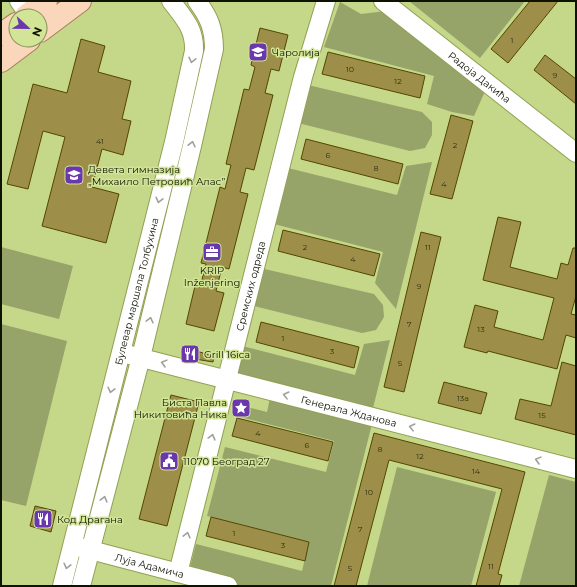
<svg xmlns="http://www.w3.org/2000/svg" width="577" height="587" font-family="Montserrat,sans-serif">
<rect width="100%" height="100%" fill="#c5d788"/>
<path fill="#96a369" d="M409 1H525L480 58Z
M340 2 361 14 386 11 486 89 474 116 452 112 427 104 434 76 324 47Z
M308 85 422 112 432 122V135L425 148 410 151 298 123Z
M432 162 396 309 375 283 383 252 274 224 288 168 397 195 406 166Z
M1 247 73 266 59 319 1 304Z
M260 268 374 294 383 305 384 317 376 330 362 333 250 305Z
M1 324 67 341 26 506 1 500Z
M390 340 372 412 234 377 242 346 355 375 364 344Z
M270 398 372 424 331 586H230L188 575 196 544 302 571 309 542 207 516 225 447 326 472 334 441 232 415 235 404 267 412Z
M397 467 496 492 471 586H367Z
M549 475 576 482V586H519Z"/>
<path fill="#9d8f49" stroke="#534700" d="M530 1H558L508 63 491 49Z
M260 28 288 35 279 71 271 69 265 93 273 95 254 170 246 168 240 192 248 194 229 269 222 267 216 291 224 293 214 331 186 324 195 286 200 287 206 264 201 263 220 187 225 189 231 165 226 164 244 89 249 90 255 67 251 65Z
M81 39 105 46 98 72 131 81 122 119 131 121 123 155 102 149 92 187 119 194 106 243 42 226 65 137 43 131 28 189 7 184 33 84 67 93Z
M328 52 425 76 420 98 322 74Z
M545 55 576 79V104L534 70Z
M451 115 473 121 452 199 430 194Z
M306 139 403 164 398 184 301 159Z
M498 217 521 222 510 267 557 279 561 263 568 265 573 248H576V296L571 314 576 315V338L566 335 557 369 488 351 487 353 464 347 475 305 498 311 494 327 543 340 554 298 483 280Z
M283 230 380 254 374 276 278 251Z
M421 232 441 237 404 392 384 387Z
M261 322 359 347 354 368 256 342Z
M185 348 214 356 213 362 183 357Z
M562 362 576 366V435L515 419 520 399 551 406Z
M444 382 487 393 481 414 438 403Z
M171 395 199 402 167 526 139 519Z
M237 418 333 442 328 461 232 436Z
M374 433 525 472 498 574 502 575 499 586H476L502 489 389 460 356 586H334Z
M35 506 56 511 51 532 30 526Z
M211 517 309 542 305 561 206 536Z"/>
<g fill="none" stroke-linecap="round" stroke-linejoin="round">
<g stroke="#91a154" stroke-width="20">
<g id="minor">
<path d="M19 1 28 14"/>
<path id="s1" d="M383 1 576 153"/>
<path id="s2" d="M130 355 576 469"/>
<path id="s3" d="M79 547 228 586"/>
<path id="s4" d="M178 573 303 77 326 1"/>
<path id="s5" d="M62 586 174 142 194 51C195 29 184 18 171 1"/>
<path d="M81 586 141 357 192 146 214 49C214 29 209 17 197 1"/>
</g>
</g>
<g stroke="#a5805c" stroke-width="24">
<path id="major" d="M26 16 46 1
M40 31 80 1
M1 35 16 24
M1 61 29 40"/>
</g>
<use href="#minor" stroke="#fff" stroke-width="18"/>
<use href="#major" stroke="#fad6bb" stroke-width="22"/>
</g>
<defs><path id="oneway-chevron" d="M-2-3.5L2.5 0L-2 3.5" fill="none" stroke-width="1.6" stroke-linecap="round" stroke-linejoin="round"/></defs>
<g stroke="#9fa199">
<use href="#oneway-chevron" transform="translate(192 60) rotate(103)"/>
<use href="#oneway-chevron" transform="translate(192 144) rotate(-77)"/>
<use href="#oneway-chevron" transform="translate(159 200) rotate(104)"/>
<use href="#oneway-chevron" transform="translate(150 320) rotate(-76)"/>
<use href="#oneway-chevron" transform="translate(164 363) rotate(-165)"/>
<use href="#oneway-chevron" transform="translate(111 390) rotate(104)"/>
<use href="#oneway-chevron" transform="translate(286 395) rotate(-166)"/>
<use href="#oneway-chevron" transform="translate(412 427) rotate(-166)"/>
<use href="#oneway-chevron" transform="translate(212 437) rotate(-75)"/>
<use href="#oneway-chevron" transform="translate(538 460) rotate(-165)"/>
<use href="#oneway-chevron" transform="translate(104 499) rotate(-75)"/>
<use href="#oneway-chevron" transform="translate(187 535) rotate(-76)"/>
<use href="#oneway-chevron" transform="translate(67 566) rotate(104)"/>
</g>
<defs>
<g id="school-square" transform="scale(1)"><rect x="-9" y="-9" width="18" height="18" rx="4" fill="#6a37ae" stroke="#d2e495"/><path d="M0-5L7-2L0 1L-7-2ZM-4 1L0 2.5L4 1V4Q0 6-4 4Z" fill="#fff"/></g>
<g id="office-square" transform="scale(1)"><rect x="-9" y="-9" width="18" height="18" rx="4" fill="#6a37ae" stroke="#d2e495"/><path d="M-6-3h4V-5.5h4V-3h4V5H-6ZM-1-4.5V-3h2v-1.5ZM-6 0V1H6V0Z" fill="#fff"/></g>
<g id="restaurant-square" transform="scale(1)"><rect x="-9" y="-9" width="18" height="18" rx="4" fill="#6a37ae" stroke="#d2e495"/><path d="M-5-6h1v4h1v-4h1v4h1v-4h1v5L-1.5 .5V6h-2V.5L-5-1ZM5-6V6H3V1.5H1.5Q1.5-4 5-6Z" fill="#fff"/></g>
<g id="sight-square" transform="scale(1)"><rect x="-9" y="-9" width="18" height="18" rx="4" fill="#6a37ae" stroke="#d2e495"/><path d="M0-6L1.8-2.2L6-1.7L2.9 1.2L3.7 5.4L0 3.3L-3.7 5.4L-2.9 1.2L-6-1.7L-1.8-2.2Z" fill="#fff"/></g>
<g id="civic-square" transform="scale(1)"><rect x="-9" y="-9" width="18" height="18" rx="4" fill="#6a37ae" stroke="#d2e495"/><path d="M-.6-6.5H3V-4.5H.6V-3L4-1V1h2V6H-6V1h2V-1L-.6-3ZM-1.2 2.5V6h2.4V2.5Z" fill="#fff"/></g>
</defs>
<g fill-rule="evenodd">
<use href="#school-square" x="258" y="52"/>
<use href="#school-square" x="74" y="175"/>
<use href="#office-square" x="212" y="252"/>
<use href="#restaurant-square" x="190" y="354"/>
<use href="#sight-square" x="241" y="408"/>
<use href="#civic-square" x="169" y="461"/>
<use href="#restaurant-square" x="43" y="519"/>
</g>
<g text-anchor="middle" dominant-baseline="central" stroke-width="3" stroke-linejoin="round" paint-order="stroke">
<g font-size="8" fill="#323212">
<text x="512" y="40">1</text>
<text x="350" y="69">10</text>
<text x="555" y="75">9</text>
<text x="398" y="81">12</text>
<text x="100" y="141">41</text>
<text x="455" y="145">2</text>
<text x="328" y="155">6</text>
<text x="376" y="168">8</text>
<text x="444" y="184">4</text>
<text x="305" y="247">2</text>
<text x="428" y="247">11</text>
<text x="353" y="259">4</text>
<text x="419" y="286">9</text>
<text x="409" y="324">7</text>
<text x="481" y="329">13</text>
<text x="283" y="338">1</text>
<text x="332" y="351">3</text>
<text x="400" y="363">5</text>
<text x="463" y="398">13a</text>
<text x="542" y="415">15</text>
<text x="258" y="433">4</text>
<text x="307" y="445">6</text>
<text x="380" y="449">8</text>
<text x="420" y="456">12</text>
<text x="476" y="471">14</text>
<text x="369" y="492">10</text>
<text x="360" y="529">7</text>
<text x="234" y="533">1</text>
<text x="283" y="545">3</text>
<text x="491" y="566">11</text>
<text x="350" y="568">5</text>
</g>
<g font-size="10" fill="#0e1300" stroke="#d2e495" text-anchor="start">
<text x="272" y="52">Чаролија</text>
<text x="88" y="169">Девета гимназија<tspan x="88" dy="12">„Михаило Петровић Алас”</tspan></text>
<text x="212" y="270" text-anchor="middle">KRIP<tspan x="212" dy="12">Inženjering</tspan></text>
<text x="204" y="354">Grill 16ica</text>
<text x="227" y="402" text-anchor="end">Биста Павла<tspan x="227" dy="12">Никитовића Ника</tspan></text>
<text x="183" y="461">11070 Београд 27</text>
<text x="57" y="519">Код Драгана</text>
</g>
<g font-size="10" fill="#0e1300" stroke="#d2e495">
<text stroke="none"><textPath href="#s1" startOffset="123">Радоја Дакића</textPath></text>
<text stroke="none"><textPath href="#s4" startOffset="296">Сремских одреда</textPath></text>
<text stroke="none"><textPath href="#s5" startOffset="304">Булевар маршала Толбухина</textPath></text>
<text stroke="none"><textPath href="#s2" startOffset="226">Генерала Жданова</textPath></text>
<text stroke="none"><textPath href="#s3" startOffset="73">Луја Адамича</textPath></text>
</g>
</g>
<rect width="577" height="587" fill="none" stroke="#0e1300" stroke-width="4"/>
<g transform="translate(28 28) rotate(112)"><circle r="19" fill="#d2e495" stroke="#849059"/>
<path d="M0-3L7 15L0 10L-7 15Z" fill="#6a37ae"/>
<text y="-6" font-size="11" font-weight="bold" text-anchor="middle" fill="#0e1300">N</text>
</g>
</svg>
